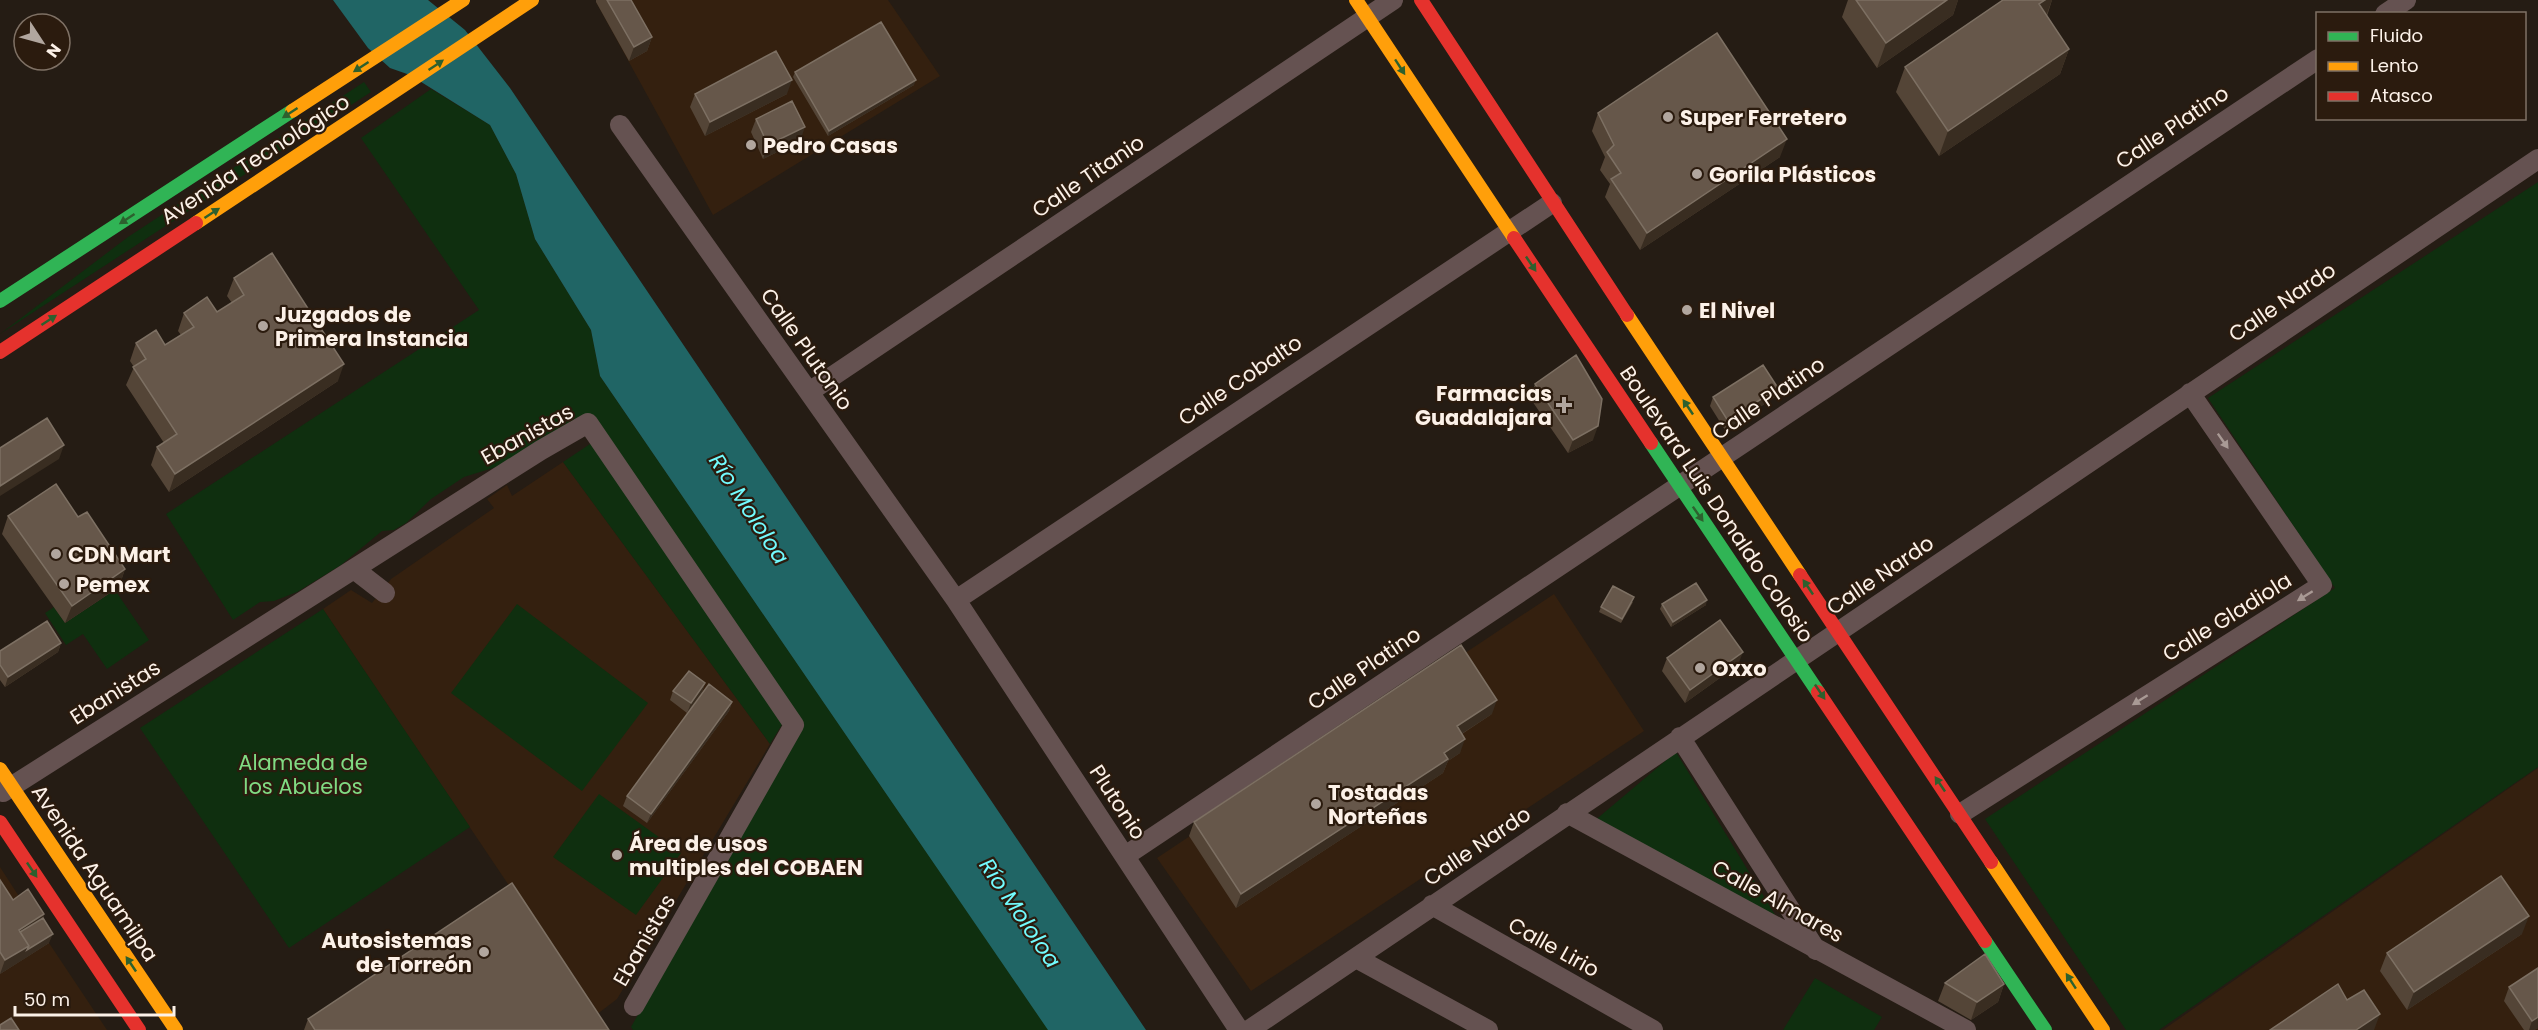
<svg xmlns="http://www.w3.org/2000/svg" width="2538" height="1030" font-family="Poppins,sans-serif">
<rect width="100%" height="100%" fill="#251c14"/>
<path fill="#34200f" d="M599 0H888L940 76 713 215 596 2Z
M563 462 770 744 617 999 596 1015 323 609 351 590 372 603 391 579 494 508 487 499 507 485 512 496Z
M1554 594 1644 731 1251 991 1157 858Z
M2538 768V1030H2163Z
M0 867 49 943 107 1030H0Z"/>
<path fill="#0f2f0f" d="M364 82 371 92 0 334 128 237Z
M431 89 490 125 516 174 535 239 591 330 600 376 938 869 1053 1030H633L631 1027 796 737 588 423 496 467 464 477 431 499 406 523 394 530 382 531 341 565 297 592 274 601 260 602 233 620 166 514 479 310 361 138Z
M2538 182V767L2159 1030H2126L1985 819 2335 588 2208 398Z
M593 442 786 718 770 744 563 462Z
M115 590 149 640 107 669 83 634 66 645 45 613 54 607 65 623Z
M517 604 648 703 582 791 451 693Z
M323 609 470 827 289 948 140 728Z
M1676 752 1780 923 1593 822Z
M599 794 681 853 636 915 553 857Z
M1815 978 1882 1017 1874 1030H1783Z"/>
<path fill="#206565" d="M333 0H428L465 30 510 88 1146 1030H1048L600 376 591 330 535 239 516 174 490 125 410 75 390 68 368 48Z"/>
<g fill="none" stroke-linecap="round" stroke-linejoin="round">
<path stroke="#655251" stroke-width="20" d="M2385 14 2406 0
M620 125 956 600 1239 1030
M809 392 1393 0
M354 569 385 593
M956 600 1552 203
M1680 737 1816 950
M3 792 541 450 588 423 794 725 634 1006
M1567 813 1966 1030
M1960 814 2322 585 2190 393
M1125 856 2318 59
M1432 905 1653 1030
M1356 958 1488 1030
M1249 1030 2538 159"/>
<path stroke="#30b455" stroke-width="14" d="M0 301 292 111
M1651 443 1818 692
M1985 941 2045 1030"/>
<path stroke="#ff9f0a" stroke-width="14" d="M1356 0 1514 238
M292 111 463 0
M196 223 532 0
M1627 315 1800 575
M0 769 176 1030
M1991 862 2103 1030"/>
<path stroke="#e5322d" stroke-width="14" d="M1421 0 1627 315
M1514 238 1651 443
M0 352 196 223
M1800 575 1991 862
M1818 692 1985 941
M0 822 139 1030"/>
</g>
<path fill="#544537" d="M596 0H631L652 37 647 51 629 61 596 2Z
M1848 0H1958L1953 15 1877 68 1842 17Z
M2003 0H2052L2047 16 2069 49 2060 74 1939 156 1896 92 1905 67Z
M795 72 914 85 828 136 793 77Z
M695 94H787L705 136 690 107Z
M1598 113 1780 157 1640 250 1605 197 1610 184 1600 170 1605 157 1592 131Z
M756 119 800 141 763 159 751 132Z
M234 278 338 381 169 492 151 465 157 447 164 443 126 385 134 367 130 361 136 343 165 345 181 335 178 331 184 313 217 312 232 303 227 296Z
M1535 384 1593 440 1568 453 1530 398Z
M1778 388 1775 397 1725 430 1710 406 1713 397Z
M8 516 78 517 125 569 119 587 65 623 2 534Z
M1633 602 1621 623 1599 612 1601 607Z
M1662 604 1706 605 1671 627 1660 609Z
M61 643 58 652 5 687 0 680V651Z
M1667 658 1738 665 1685 703 1662 671Z
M705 683 702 692 687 713 670 700 673 691Z
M732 702 729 711 647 823 623 806 627 796Z
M1492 714 1462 734 1460 753 1448 761 1443 773 1236 908 1189 836 1194 822Z
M0 880 13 900 44 914 43 918 49 943 0 974Z
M2522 934 2407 1010 2380 971 2387 953Z
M1945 983 2004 984 1998 1002 1971 1020 1938 1001Z
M2509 987 2538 1028 2534 1030H2524L2504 1001Z
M308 1019 609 1030H304Z"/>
<path fill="#392d21" d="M1947 0H1958L1953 15 1877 68 1886 43Z
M2045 0H2052L2045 19 2039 4Z
M652 37 647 51 629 61 634 47Z
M2069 49 2060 74 1939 156 1948 131Z
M792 80 787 94 705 136 710 122Z
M916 80 914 85 828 136 829 131Z
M805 127 800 141 763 159 768 145Z
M1787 139 1780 157 1640 250 1647 233Z
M344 364 338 381 169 492 175 474Z
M1778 388 1775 397 1725 430 1728 421Z
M1598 426 1593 440 1568 453 1573 440Z
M64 445 59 459 0 496V486Z
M125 569 119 587 65 623 72 606Z
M1707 600 1706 605 1671 627 1673 622Z
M61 643 58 652 5 687 8 677Z
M1743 652 1738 665 1685 703 1690 690Z
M705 683 702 692 687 713 691 703Z
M1497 700 1492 714 1452 740 1457 726Z
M732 702 729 711 647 823 651 814Z
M1465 739 1460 753 1448 761 1443 773 1236 908 1241 894Z
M44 914 39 928 20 939 19 930Z
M2529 916 2522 934 2407 1010 2414 992Z
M53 934 49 943 24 959 27 950Z
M29 946 24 959 0 974 5 960Z
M2004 984 1998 1002 1971 1020 1977 1002Z
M2380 1014 2374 1030H2356Z
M2538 1017V1028L2534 1030H2529L2532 1021Z"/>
<path fill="#66574a" stroke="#7d7063" stroke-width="1.5" d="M607 0H631L652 37 634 47Z
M1856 0H1947L1886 43Z
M2003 0H2045L2039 4 2069 49 1948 131 1905 67Z
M881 22 916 80 829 131 795 72Z
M1717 33 1787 139 1647 233 1611 179 1621 173 1607 152 1614 145 1598 113Z
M776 51 792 80 710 122 695 94Z
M792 101 805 127 768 145 756 119Z
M272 253 344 364 175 474 157 447 177 434 133 367 146 359 136 343 156 330 165 345 194 327 184 313 207 297 217 312 244 295 234 278Z
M1576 355 1602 399 1598 426 1573 440 1535 384Z
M1763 365 1778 388 1728 421 1713 397Z
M47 418 64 445 0 486V448Z
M56 484 78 517 87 512 125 569 72 606 8 516Z
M1696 583 1707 600 1673 622 1662 604Z
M1613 586 1634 597 1622 619 1601 607Z
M1720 620 1743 652 1690 690 1667 658Z
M47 621 61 643 8 677 0 665V651Z
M1461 645 1497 700 1457 726 1465 739 1444 753 1448 759 1241 894 1194 822Z
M689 671 705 683 691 703 673 691Z
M709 684 732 702 651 814 627 796Z
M2501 876 2529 916 2414 992 2387 953Z
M0 880 13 900 28 889 44 914 19 930 29 946 5 960 0 952Z
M512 883 609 1030H315L308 1019Z
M43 918 53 934 27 950 29 946 20 932Z
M1985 954 2004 984 1977 1002 1945 983Z
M2538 968V1017L2532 1021 2509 987Z
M2338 984 2347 1000 2364 990 2380 1014 2356 1030H2270Z
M11 1018 19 1030H0V1025Z"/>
<defs><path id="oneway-solid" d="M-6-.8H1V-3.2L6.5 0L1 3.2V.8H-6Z" transform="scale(1.5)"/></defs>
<g fill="#2d602e">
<use href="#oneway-solid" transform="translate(436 65) rotate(-34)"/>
<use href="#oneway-solid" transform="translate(361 67) rotate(147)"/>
<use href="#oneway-solid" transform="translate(1400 67) rotate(57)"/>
<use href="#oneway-solid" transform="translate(290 113) rotate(147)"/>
<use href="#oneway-solid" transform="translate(212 213) rotate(-33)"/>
<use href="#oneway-solid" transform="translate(127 219) rotate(147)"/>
<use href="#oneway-solid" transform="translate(1531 264) rotate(56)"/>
<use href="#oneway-solid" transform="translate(49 320) rotate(-33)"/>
<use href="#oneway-solid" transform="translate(1688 407) rotate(-124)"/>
<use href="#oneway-solid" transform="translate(1698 514) rotate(55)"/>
<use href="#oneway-solid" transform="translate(1808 587) rotate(-124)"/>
<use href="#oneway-solid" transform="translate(1820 692) rotate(56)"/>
<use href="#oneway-solid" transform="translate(1940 784) rotate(-124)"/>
<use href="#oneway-solid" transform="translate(32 870) rotate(56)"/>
<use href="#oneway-solid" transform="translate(131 964) rotate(-124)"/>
<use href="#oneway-solid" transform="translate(2071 981) rotate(-123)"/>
</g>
<g fill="#a99a95">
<use href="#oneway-solid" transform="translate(2223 441) rotate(55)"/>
<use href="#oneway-solid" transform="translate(2305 596) rotate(148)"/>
<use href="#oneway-solid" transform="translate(2140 700) rotate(148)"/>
</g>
<g fill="#b1a69e" stroke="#2b1b0e" stroke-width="2">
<circle cx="1668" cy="117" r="6"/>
<circle cx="751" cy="145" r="6"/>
<circle cx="1697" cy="174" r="6"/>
<circle cx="1687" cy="310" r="6"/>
<circle cx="263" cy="326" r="6"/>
<path d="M1561 396h6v6h6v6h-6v6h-6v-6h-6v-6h6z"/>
<circle cx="56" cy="554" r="6"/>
<circle cx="64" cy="584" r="6"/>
<circle cx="1700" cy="668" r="6"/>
<circle cx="1316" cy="804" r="6"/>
<circle cx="617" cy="855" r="6"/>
<circle cx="484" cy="952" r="6"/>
</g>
<g text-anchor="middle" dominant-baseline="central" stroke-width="4.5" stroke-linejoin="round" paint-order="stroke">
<g font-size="21" font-weight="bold" fill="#fcf1e8" stroke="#2b1b0e" text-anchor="start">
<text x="1680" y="117">Super Ferretero</text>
<text x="763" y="145">Pedro Casas</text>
<text x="1709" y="174">Gorila Plásticos</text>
<text x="1699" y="310">El Nivel</text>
<text x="275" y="314">Juzgados de<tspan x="275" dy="24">Primera Instancia</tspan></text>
<text x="1552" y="393" text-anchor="end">Farmacias<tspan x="1552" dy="24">Guadalajara</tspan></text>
<text x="68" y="554">CDN Mart</text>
<text x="76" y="584">Pemex</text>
<text x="1712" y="668">Oxxo</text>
<text x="1328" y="792">Tostadas<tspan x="1328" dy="24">Norteñas</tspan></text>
<text x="629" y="843">Área de usos<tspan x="629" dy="24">multiples del COBAEN</tspan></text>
<text x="472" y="940" text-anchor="end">Autosistemas<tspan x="472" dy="24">de Torreón</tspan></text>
</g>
<g font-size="21" fill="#fcf1e8" stroke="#2b1b0e">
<text transform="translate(2172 127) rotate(-34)">Calle Platino</text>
<text transform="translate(255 159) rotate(-33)">Avenida Tecnológico</text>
<text transform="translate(1088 176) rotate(-34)">Calle Titanio</text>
<text transform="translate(2282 302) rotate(-34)">Calle Nardo</text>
<text transform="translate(807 349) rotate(55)">Calle Plutonio</text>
<text transform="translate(1240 380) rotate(-34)">Calle Cobalto</text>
<text transform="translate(1768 398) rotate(-34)">Calle Platino</text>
<text transform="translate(527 434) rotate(-29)">Ebanistas</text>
<text transform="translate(1717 504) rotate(56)">Boulevard Luis Donaldo Colosio</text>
<text transform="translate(1880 575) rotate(-34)">Calle Nardo</text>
<text transform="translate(2227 617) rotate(-32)">Calle Gladiola</text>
<text transform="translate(1364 668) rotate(-34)">Calle Platino</text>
<text transform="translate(115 692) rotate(-32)">Ebanistas</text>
<text transform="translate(1118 802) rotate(57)">Plutonio</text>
<text transform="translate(1477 846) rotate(-34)">Calle Nardo</text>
<text transform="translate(95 873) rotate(56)">Avenida Aguamilpa</text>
<text transform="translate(1778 901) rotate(29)">Calle Almares</text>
<text transform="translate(644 940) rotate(-60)">Ebanistas</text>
<text transform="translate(1554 947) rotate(29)">Calle Lirio</text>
</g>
<g font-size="21" fill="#80db83" stroke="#2b1b0e">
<text x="303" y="762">Alameda de<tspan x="303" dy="24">los Abuelos</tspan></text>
</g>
<g font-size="22" font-style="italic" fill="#72fbfe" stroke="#2b1b0e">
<text transform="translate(749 509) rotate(57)">Río Mololoa</text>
<text transform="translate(1020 913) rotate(56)">Río Mololoa</text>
</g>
</g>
<rect x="2316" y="12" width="210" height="108" fill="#2b1b0e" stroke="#7f7165" stroke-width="1.5"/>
<rect x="2328" y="32" width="30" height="9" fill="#30b455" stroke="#7f7165" stroke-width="1.5"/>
<text x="2370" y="42" font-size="18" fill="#fcf1e8">Fluido</text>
<rect x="2328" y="62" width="30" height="9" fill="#ff9f0a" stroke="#7f7165" stroke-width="1.5"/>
<text x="2370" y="72" font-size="18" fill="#fcf1e8">Lento</text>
<rect x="2328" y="92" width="30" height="9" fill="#e5322d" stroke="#7f7165" stroke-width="1.5"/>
<text x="2370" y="102" font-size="18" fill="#fcf1e8">Atasco</text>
<g transform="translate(42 42) rotate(126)"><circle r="28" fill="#2b1b0e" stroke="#7f7165" stroke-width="1.5"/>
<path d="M0-4.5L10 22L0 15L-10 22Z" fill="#b1a69e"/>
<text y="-9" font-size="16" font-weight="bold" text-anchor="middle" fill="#fcf1e8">N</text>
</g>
<path d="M15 1006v9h159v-9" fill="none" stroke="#fcf1e8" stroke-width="3"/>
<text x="24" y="1006" font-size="18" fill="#fcf1e8" stroke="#2b1b0e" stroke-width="4.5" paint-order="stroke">50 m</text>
</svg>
